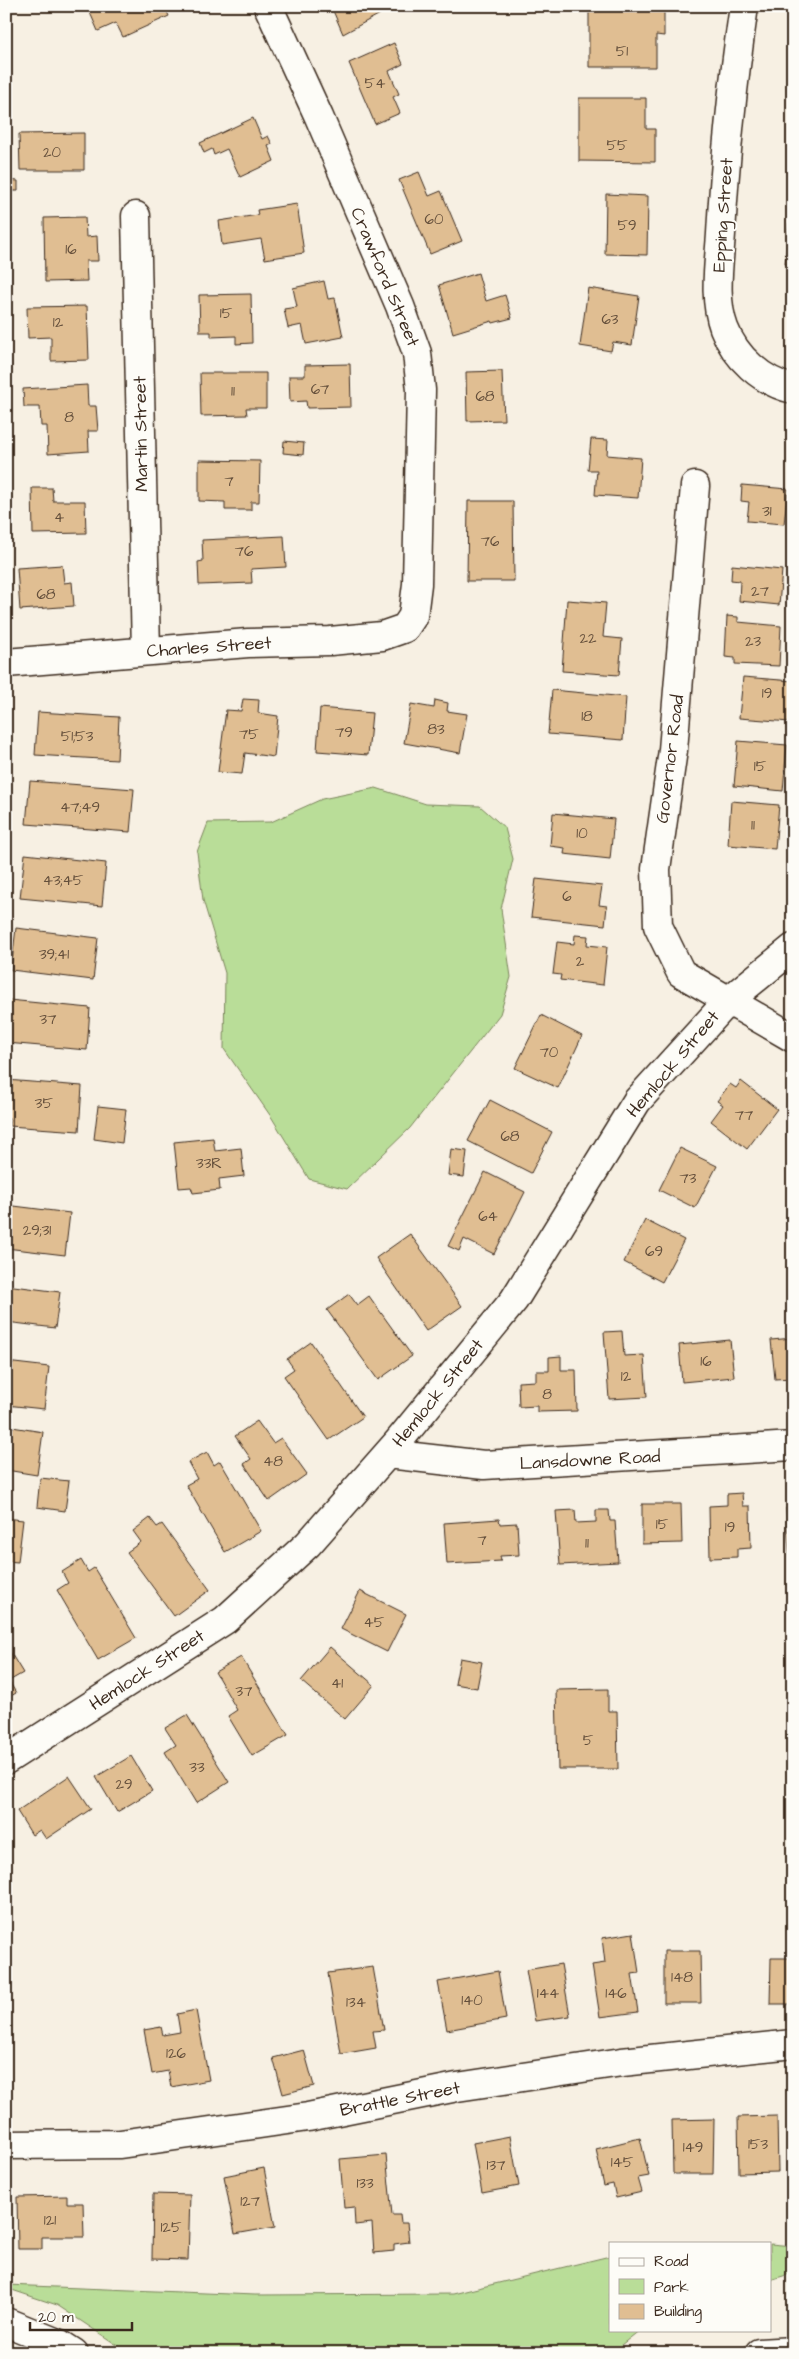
<svg xmlns="http://www.w3.org/2000/svg" width="799" height="2359" font-family="'Architects Daughter',sans-serif">
<rect width="100%" height="100%" fill="#f7f0e3"/>
<filter id="ink" filterUnits="userSpaceOnUse"><feTurbulence type="fractalNoise" baseFrequency=".02" numOctaves="2"/><feDisplacementMap in="SourceGraphic" scale="10" xChannelSelector="R" yChannelSelector="G"/><feConvolveMatrix kernelMatrix="1 2 1 2 8 2 1 2 1" color-interpolation-filters="sRGB"/></filter>
<g filter="url(#ink)">
<path fill="#b9dd98" stroke="#7a845b" d="M376 788 426 804 480 806 505 828 513 859 501 909 511 977 500 1014 410 1128 347 1189 309 1179 272 1118 224 1049 225 973 203 900 197 852 208 823 271 822 322 799Z
M770 2244 793 2246V2273L770 2280Z
M610 2256V2330H640L611 2353H129L57 2305 6 2288V2285L255 2295 453 2294Z"/>
<path fill="#e0be92" stroke="#3b2a1e" d="M91 6H164L169 16 123 37 116 23 98 31 88 8Z
M331 6H377L380 14 343 34Z
M589 6H664V36L656 35V67H589Z
M394 43 403 64 389 71 399 94 393 97 400 113 375 124 349 63Z
M579 98H646V129H655V162L579 161Z
M253 118 262 139 268 136 272 144 268 146 274 161 240 177 227 149 214 155 212 149 204 153 200 143Z
M84 133V170H20L19 134Z
M419 172 429 196 441 191 462 241 430 254 399 180Z
M6 180 18 181V191H6Z
M606 194 648 196 647 255 605 254Z
M297 204 304 253 265 259 261 239 222 245 219 221 258 215 257 210Z
M85 217 86 237 97 236 98 261H86L87 281 45 282 44 218Z
M789 223 793 224V280L791 279 792 265 785 264Z
M478 273 486 301 505 295 512 318 493 323 492 321 453 333 439 285Z
M324 281 328 299 335 298 343 337 306 344 302 325 288 328 284 309 297 307 293 288Z
M588 288 639 296 632 345 613 342 611 351 580 346Z
M251 294 252 343 236 344V336L211 337V332H200L199 295Z
M87 306 89 360 51 361V337L28 338 27 307Z
M350 364 351 407 307 408 306 401 290 402 289 376H305V365Z
M502 371 504 420 467 421 466 372Z
M200 373H266V408H246L247 415 201 416Z
M87 385 88 406H96L98 431H88L89 451 48 454 47 426H41L40 407H24L23 389Z
M591 439 608 440 607 455 641 458 638 498 595 495 597 470H588Z
M284 441 304 443 303 455 283 453Z
M199 460 260 461 259 502H251V510H225V502L199 501Z
M742 485 788 489 784 524 747 521 749 502 741 501Z
M32 488H52L53 501H85L86 533 33 534Z
M468 501H513L514 581H467Z
M284 536 286 567 251 569 252 583 199 585 198 562 203 561 202 540Z
M62 565 64 583 72 582 74 606 20 610 17 568Z
M732 565 782 570 779 605 739 601 740 581 731 580Z
M567 600 606 603 603 637 622 639 619 675 562 671Z
M727 616 738 617V622L781 626 779 666 735 664V658L725 657Z
M743 677 793 681V705L790 722 739 718Z
M552 690 626 697 623 740 548 734Z
M243 699 259 700 258 713 278 716 274 757 245 753 242 774 218 772 226 710 241 711Z
M435 700 448 703 447 711 467 714 460 753 404 743 411 704 434 708Z
M320 708 372 713 368 755 317 751Z
M38 712 119 717 117 760 35 755Z
M738 741 787 745 783 791 734 786Z
M30 781 134 789 130 832 26 824Z
M731 801 779 805 775 849 728 845Z
M553 813 614 819 610 859 564 854 565 848 550 846Z
M25 854 106 863 102 906 20 898Z
M536 879 602 886 599 905 607 906 605 925 531 917Z
M16 928 98 938 93 980 11 970Z
M575 935 588 936 587 945 607 947 603 985 560 980 561 975 553 974 557 942 574 944Z
M9 1000 90 1008 87 1050 6 1043Z
M541 1015 582 1036 558 1088 515 1068Z
M6 1080 82 1086 79 1131 9 1126 10 1119H6Z
M741 1081 777 1109 747 1149 711 1121 723 1105 717 1101 730 1084 736 1088Z
M490 1100 552 1132 531 1173 468 1141Z
M98 1106 126 1109 122 1143 94 1139Z
M213 1138 215 1151 241 1148 244 1176 219 1179 220 1190 193 1193 191 1187 179 1188 174 1142Z
M680 1148 717 1166 695 1208 659 1190Z
M451 1149 467 1151 464 1177 448 1175Z
M485 1172 525 1192 494 1254 464 1239 459 1251 448 1246Z
M6 1205 70 1213 65 1255 6 1248Z
M645 1220 684 1240 662 1282 624 1262Z
M410 1234 462 1306 426 1331 376 1258Z
M6 1285 60 1292 55 1328 6 1322Z
M349 1294 357 1305 369 1296 412 1356 378 1380 327 1310Z
M622 1331 624 1356 644 1355 647 1397 609 1399 604 1332Z
M793 1338V1378L775 1379 771 1340Z
M730 1340 734 1377 682 1382 679 1345Z
M311 1342 363 1417 329 1440 284 1376 294 1369 287 1359Z
M561 1356V1370H576L577 1411 537 1412V1406L519 1407 518 1382 536 1381V1371H549V1357Z
M6 1362 49 1367 44 1409 6 1405Z
M257 1421 273 1443 281 1438 307 1474 269 1501 244 1464 251 1459 235 1436Z
M6 1426 43 1432 37 1475 6 1470Z
M207 1452 214 1465 220 1461 261 1531 225 1552 186 1485 197 1479 188 1462Z
M40 1478 69 1481 65 1511 37 1507Z
M742 1493 743 1506H750L751 1548 737 1549V1557L710 1558 709 1506 727 1505V1494Z
M642 1504H681L682 1543 642 1544Z
M793 1507V1567H790L786 1508Z
M575 1510 576 1523 596 1522V1510H609L610 1521H615L618 1562 560 1565 556 1511Z
M6 1518 23 1520 18 1562 6 1561Z
M150 1518 157 1527 162 1524 210 1590 174 1616 127 1552 141 1542 133 1531Z
M499 1519 500 1524 517 1523 519 1555 500 1556 501 1561 447 1564 444 1523Z
M81 1560 88 1572 94 1568 136 1638 98 1660 57 1590 68 1583 62 1572Z
M360 1591 406 1614 387 1652 341 1629Z
M7 1647 23 1673 9 1681 16 1693 6 1699Z
M330 1647 374 1685 345 1719 301 1681Z
M241 1657 288 1735 252 1756 228 1716 237 1710 215 1672Z
M460 1658 482 1662 477 1688 455 1684Z
M608 1689V1711H617L618 1769H558L556 1690Z
M187 1715 229 1782 196 1803 165 1752 176 1745 165 1728Z
M131 1756 152 1791 117 1812 96 1777Z
M69 1776 91 1809 46 1839 40 1830 32 1835 17 1811Z
M633 1933 639 1973 632 1974 638 2012 600 2017 592 1965 605 1963 602 1938Z
M664 1951H700L701 2003H664Z
M771 1958H793V2004H770Z
M561 1964 570 2016 535 2021 526 1970Z
M373 1967 384 2030 373 2031 376 2048 341 2054 328 1973Z
M498 1971 506 2019 447 2030 438 1982Z
M196 2010 209 2080 171 2087 168 2071 152 2074 144 2030 161 2027 163 2035 180 2032 177 2014Z
M304 2050 314 2086 283 2094 273 2058Z
M777 2116 778 2172 739 2173 738 2117Z
M714 2119 713 2174H673L672 2120Z
M510 2136 519 2186 482 2193 473 2143Z
M640 2138 649 2176 638 2178 642 2192 616 2198 613 2184 604 2186 596 2149Z
M386 2155 392 2215H400L401 2223H407L409 2242 394 2244V2251L374 2253 372 2223 355 2225 354 2207 344 2208 340 2159Z
M264 2168 275 2227 235 2234 224 2176Z
M153 2194 190 2195 188 2260 152 2259Z
M67 2196V2203H83L84 2237H42V2249H18L17 2197Z"/>
<g fill="none" stroke-linecap="round" stroke-linejoin="round">
<g stroke="#3b2a1e" stroke-width="31">
<path id="minor" d="M744 6C733 82 725 158 721 234 719 265 713 298 724 328 735 357 762 382 793 389
M136 216 146 651
M695 486 673 750 656 869 658 926 681 973 793 1038
M6 663 248 643 330 641 382 636 405 628 413 616 417 584 421 390 417 353 400 306 319 117 268 6
M388 1454 484 1465 793 1446
M6 1760 225 1620 308 1544 397 1443 514 1300 637 1101 728 1001 793 948
M6 2145 120 2144 308 2117 457 2087 622 2062 793 2044
M6 2322 60 2344 74 2353
M759 2353 793 2351"/>
</g>
<use href="#minor" stroke="#fdfcf7" stroke-width="28"/>
</g>
</g>
<g text-anchor="middle" dominant-baseline="central" stroke-width="4" stroke-linejoin="round" paint-order="stroke">
<g font-size="15" fill="#644f3b">
<text x="622" y="51">51</text>
<text x="375" y="83">54</text>
<text x="617" y="145">55</text>
<text x="52" y="152">20</text>
<text x="434" y="219">60</text>
<text x="627" y="225">59</text>
<text x="71" y="249">16</text>
<text x="226" y="313">15</text>
<text x="610" y="319">63</text>
<text x="58" y="322">12</text>
<text x="320" y="389">67</text>
<text x="233" y="391">11</text>
<text x="485" y="396">68</text>
<text x="69" y="417">8</text>
<text x="229" y="481">7</text>
<text x="767" y="511">31</text>
<text x="59" y="517">4</text>
<text x="490" y="541">76</text>
<text x="244" y="551">76</text>
<text x="760" y="591">27</text>
<text x="46" y="594">68</text>
<text x="588" y="638">22</text>
<text x="753" y="641">23</text>
<text x="767" y="693">19</text>
<text x="587" y="716">18</text>
<text x="436" y="729">83</text>
<text x="344" y="732">79</text>
<text x="249" y="734">75</text>
<text x="77" y="736">51;53</text>
<text x="760" y="766">15</text>
<text x="80" y="807">47;49</text>
<text x="753" y="825">11</text>
<text x="582" y="833">10</text>
<text x="63" y="880">43;45</text>
<text x="567" y="896">6</text>
<text x="54" y="954">39;41</text>
<text x="580" y="961">2</text>
<text x="48" y="1019">37</text>
<text x="549" y="1052">70</text>
<text x="44" y="1103">35</text>
<text x="744" y="1115">77</text>
<text x="510" y="1136">68</text>
<text x="209" y="1163">33R</text>
<text x="688" y="1178">73</text>
<text x="488" y="1216">64</text>
<text x="37" y="1230">29;31</text>
<text x="654" y="1251">69</text>
<text x="706" y="1361">16</text>
<text x="626" y="1376">12</text>
<text x="547" y="1394">8</text>
<text x="273" y="1461">48</text>
<text x="662" y="1524">15</text>
<text x="730" y="1527">19</text>
<text x="482" y="1540">7</text>
<text x="587" y="1543">11</text>
<text x="374" y="1622">45</text>
<text x="337" y="1683">41</text>
<text x="244" y="1691">37</text>
<text x="588" y="1740">5</text>
<text x="197" y="1767">33</text>
<text x="124" y="1784">29</text>
<text x="682" y="1977">148</text>
<text x="548" y="1993">144</text>
<text x="616" y="1993">146</text>
<text x="472" y="2000">140</text>
<text x="356" y="2002">134</text>
<text x="176" y="2053">126</text>
<text x="758" y="2144">153</text>
<text x="693" y="2147">149</text>
<text x="622" y="2162">145</text>
<text x="496" y="2165">137</text>
<text x="365" y="2183">133</text>
<text x="250" y="2201">127</text>
<text x="50" y="2220">121</text>
<text x="171" y="2227">125</text>
</g>
<g font-size="18" fill="#3b2a1e" stroke="#fdfcf7">
<text transform="translate(723 215) rotate(-86)">Epping Street</text>
<text transform="translate(385 277) rotate(67)">Crawford Street</text>
<text transform="translate(141 434) rotate(-91)">Martin Street</text>
<text transform="translate(209 647) rotate(-4)">Charles Street</text>
<text transform="translate(670 759) rotate(-83)">Governor Road</text>
<text transform="translate(673 1064) rotate(-50)">Hemlock Street</text>
<text transform="translate(438 1393) rotate(-51)">Hemlock Street</text>
<text transform="translate(590 1460) rotate(-3)">Lansdowne Road</text>
<text transform="translate(147 1670) rotate(-33)">Hemlock Street</text>
<text transform="translate(400 2099) rotate(-11)">Brattle Street</text>
</g>
</g>
<rect width="799" height="2359" fill="none" stroke="#fdfcf7" stroke-width="25"/>
<rect x="12" y="12" width="774" height="2334" fill="none" stroke="#3b2a1e" stroke-width="2" filter="url(#ink)"/>
<rect x="609" y="2242" width="162" height="90" fill="#fdfcf7" stroke="#afa8a0"/>
<rect x="619" y="2258" width="25" height="8" fill="#fdfcf7" stroke="#afa8a0"/>
<text x="654" y="2266" font-size="15" fill="#3b2a1e">Road</text>
<rect x="619" y="2279" width="25" height="15" fill="#b9dd98" stroke="#afa8a0"/>
<text x="654" y="2292" font-size="15" fill="#3b2a1e">Park</text>
<rect x="619" y="2304" width="25" height="15" fill="#e0be92" stroke="#afa8a0"/>
<text x="654" y="2316" font-size="15" fill="#3b2a1e">Building</text>
<path d="M30 2322v8h102v-8" fill="none" stroke="#3b2a1e" stroke-width="2.5"/>
<text x="38" y="2322" font-size="15" fill="#3b2a1e" stroke="#fdfcf7" stroke-width="4" paint-order="stroke">20 m</text>
</svg>
